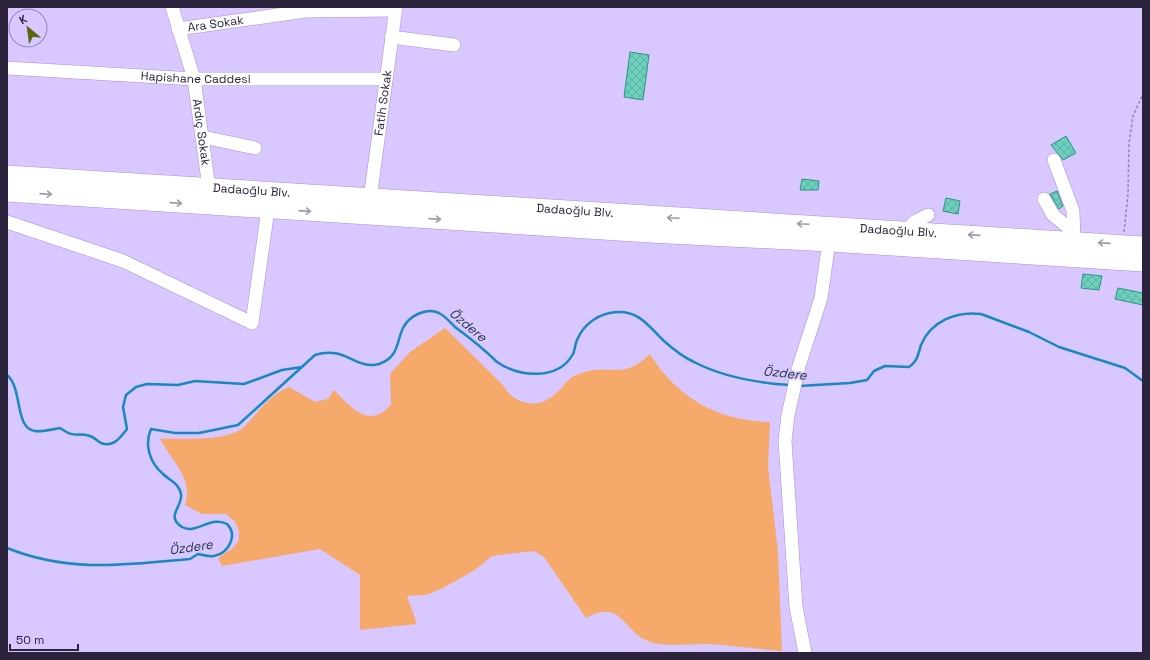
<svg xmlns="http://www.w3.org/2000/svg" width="1150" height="660" font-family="'Space Grotesk',sans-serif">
<defs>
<pattern id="building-cross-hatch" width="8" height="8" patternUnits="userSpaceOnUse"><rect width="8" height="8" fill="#6cd0bc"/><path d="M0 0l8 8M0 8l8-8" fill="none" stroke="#5eb2a2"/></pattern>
</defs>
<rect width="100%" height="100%" fill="#d9c7ff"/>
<path fill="#f5a96a" d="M445 328 503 385C513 404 537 410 554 395 567 385 565 377 585 372 612 364 624 380 650 354 677 398 718 421 770 422L768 466 778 552 782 651C756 649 731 645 705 644 688 644 667 647 650 642 622 632 623 598 586 618L544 557 534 551 492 556 475 570 443 588 426 595 407 596 417 624 360 630V575L320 549 222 566 218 558 233 548 239 540V531L235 522 226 514H202L185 505C194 479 171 460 160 439 181 438 228 442 244 427 259 412 269 395 289 387L315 402 328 399 334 390C350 406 370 431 391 404L390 374 410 352Z"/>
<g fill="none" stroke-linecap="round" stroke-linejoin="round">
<path stroke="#1987c2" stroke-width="2.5" d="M7 375C23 388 14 428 35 431 43 432 53 429 60 428 76 439 75 432 90 436 94 437 97 441 101 443 113 448 120 438 127 429L123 407 126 395 136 387 147 384 178 385 195 381 244 384 282 370 302 367
M799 386 850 383 867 380 874 371 885 366 909 367C918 361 918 354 921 345 931 321 956 311 981 314L1029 332 1059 347 1125 368 1143 381
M7 548C69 573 126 565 190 559L198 554C204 555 208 557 214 556 229 553 238 535 227 524 211 515 196 535 182 527 165 516 183 507 181 494 179 483 170 481 163 474 150 463 144 445 151 429L175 433H199L238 425 315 355C345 345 355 370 379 364 399 357 396 343 403 328 409 316 426 307 439 313 445 316 450 322 455 327 470 338 484 349 497 362 519 377 558 381 573 354 575 350 575 344 577 340 584 323 600 313 617 312 640 311 649 327 664 341 673 349 683 357 694 362 723 377 758 383 790 385"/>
</g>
<path fill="url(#building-cross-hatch)" stroke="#2a9684" d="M630 52 649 55 643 100 624 97Z
M1066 136 1076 153 1063 160 1051 145Z
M802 179 819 181 818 190H800Z
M1057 191 1063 206 1059 209 1050 194Z
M946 198 960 201 958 214 943 211Z
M1083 274 1102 276 1099 290 1081 288Z
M1118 288 1143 293V305L1115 299Z"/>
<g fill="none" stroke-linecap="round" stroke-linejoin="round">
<g stroke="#a790d3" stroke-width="14">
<g id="minor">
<path id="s1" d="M172 7 194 79 209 188"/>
<path id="s2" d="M178 29 306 11 395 10"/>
<path d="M391 37 454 45"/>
<path id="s3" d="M7 68 194 79H385"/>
<path d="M203 137 255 148"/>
<path d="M1054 160 1073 211 1074 241"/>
<path id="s4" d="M370 199 396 7"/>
<path d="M1044 199 1053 215 1074 232"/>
<path d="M7 222 123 261 252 323 268 209"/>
<path d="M908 230 914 222 928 215"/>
<path d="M805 653 796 607 785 441 788 415 799 366 821 298 830 234"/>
</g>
</g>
<g stroke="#a790d3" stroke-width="20">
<g id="highway">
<path id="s5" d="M7 175 1143 246"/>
<path d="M7 192 650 233 830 242 1143 262"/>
</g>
</g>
<path stroke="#9586b2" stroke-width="1.5" stroke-dasharray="3 2" stroke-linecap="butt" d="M1124 232 1128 194 1129 143 1133 116 1143 94"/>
<use href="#minor" stroke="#fff" stroke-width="13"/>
<use href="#highway" stroke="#fff" stroke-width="19"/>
</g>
<defs><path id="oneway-shaft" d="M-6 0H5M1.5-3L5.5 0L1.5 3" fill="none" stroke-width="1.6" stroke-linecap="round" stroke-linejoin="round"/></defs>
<g stroke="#a09ca7">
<use href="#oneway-shaft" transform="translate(46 194) rotate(4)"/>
<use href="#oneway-shaft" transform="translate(176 203) rotate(4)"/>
<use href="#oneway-shaft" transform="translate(305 211) rotate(4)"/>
<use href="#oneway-shaft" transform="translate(673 218) rotate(-177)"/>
<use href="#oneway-shaft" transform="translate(435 219) rotate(4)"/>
<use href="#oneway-shaft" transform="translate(803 224) rotate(-177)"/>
<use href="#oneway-shaft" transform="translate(974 235) rotate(-176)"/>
<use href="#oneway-shaft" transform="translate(1104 243) rotate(-176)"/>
</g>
<g text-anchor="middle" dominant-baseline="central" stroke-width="3" stroke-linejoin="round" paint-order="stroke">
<g font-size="12" fill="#2b223c" stroke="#d9c7ff">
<text stroke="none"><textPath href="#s2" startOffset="38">Ara Sokak</textPath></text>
<text stroke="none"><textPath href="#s3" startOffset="189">Hapishane Caddesi</textPath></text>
<text stroke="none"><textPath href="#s4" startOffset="97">Fatih Sokak</textPath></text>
<text stroke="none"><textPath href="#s1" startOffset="129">Ardıç Sokak</textPath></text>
<text stroke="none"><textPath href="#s5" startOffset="245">Dadaoğlu Blv.</textPath></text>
<text stroke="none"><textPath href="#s5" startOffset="569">Dadaoğlu Blv.</textPath></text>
<text stroke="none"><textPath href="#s5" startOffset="893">Dadaoğlu Blv.</textPath></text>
</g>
<g font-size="13" font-style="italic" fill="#1f3443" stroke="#d9c7ff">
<text transform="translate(468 325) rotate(40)">Özdere</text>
<text transform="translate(785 373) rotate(6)">Özdere</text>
<text transform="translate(191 547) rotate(-8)">Özdere</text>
</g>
</g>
<rect width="1150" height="660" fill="none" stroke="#2b223c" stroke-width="16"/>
<g transform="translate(28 28) rotate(331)"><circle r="19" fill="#d9c7ff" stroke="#9385b1"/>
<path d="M0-3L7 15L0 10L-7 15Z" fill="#58670e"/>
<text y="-6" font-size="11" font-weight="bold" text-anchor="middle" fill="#2b223c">K</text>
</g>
<path d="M10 644v6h68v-6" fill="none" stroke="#2b223c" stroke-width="2"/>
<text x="16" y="644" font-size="12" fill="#2b223c" stroke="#d9c7ff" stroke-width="3" paint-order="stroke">50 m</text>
</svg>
